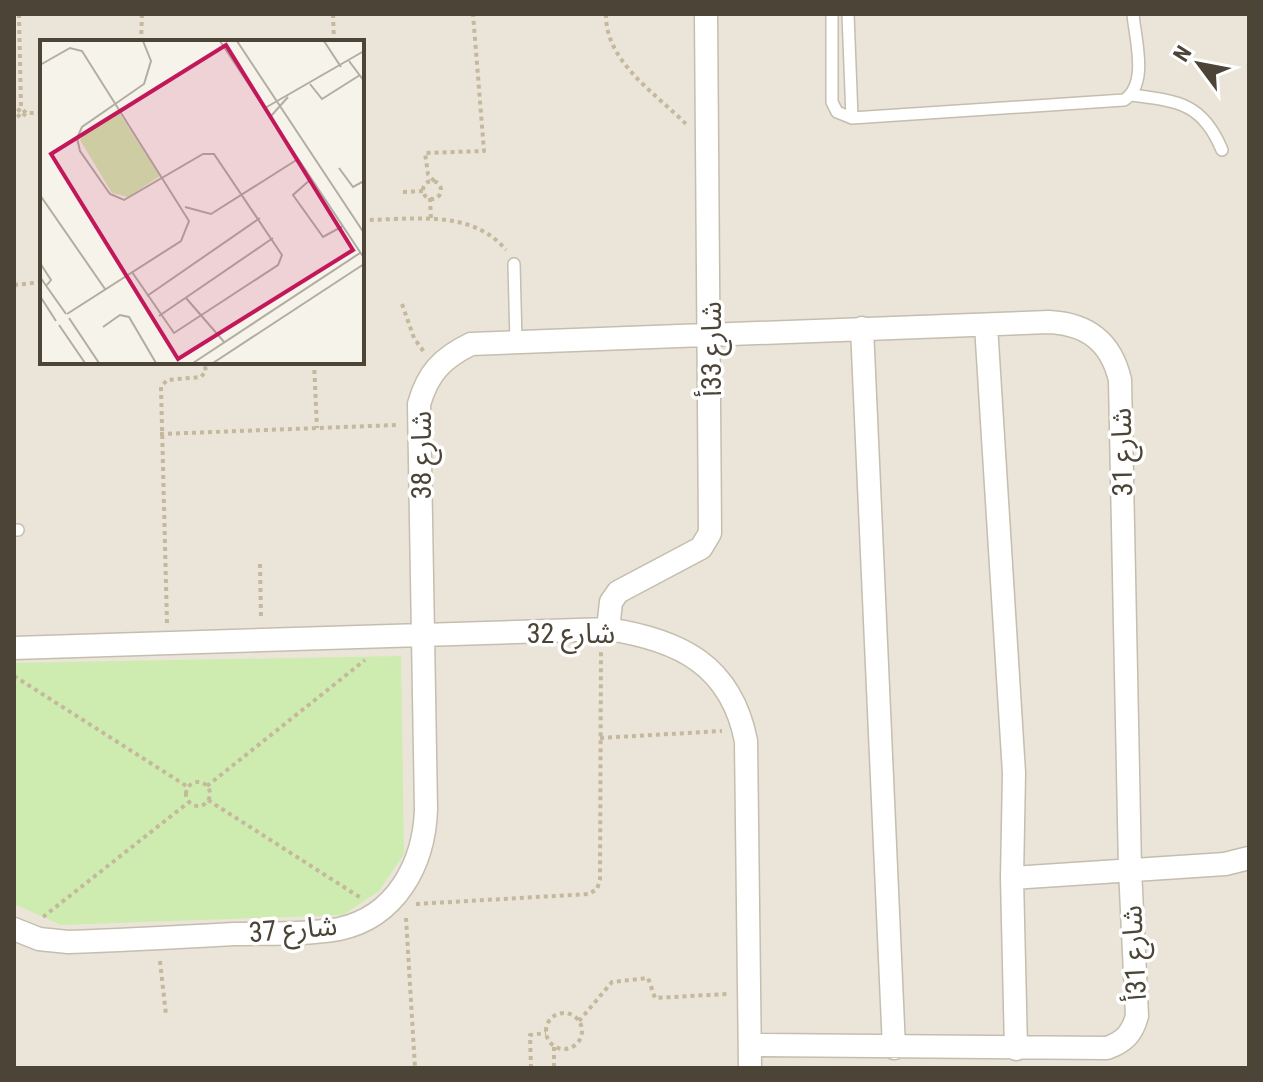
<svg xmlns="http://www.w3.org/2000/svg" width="1263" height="1082" font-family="'Roboto Condensed','Noto Sans Arabic',sans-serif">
<rect width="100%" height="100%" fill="#f6f3ea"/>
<path fill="#eae5d8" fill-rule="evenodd" d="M14 14H1249V1068H14ZM42 42H362V362H42Z"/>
<path fill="#cfecb0" d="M401 656 404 854 379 891 343 915 61 925 14 904V663Z"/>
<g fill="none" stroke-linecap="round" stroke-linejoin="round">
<g stroke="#c5beae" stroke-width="14">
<path id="lane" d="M832 14V102L837 112 852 118 1124 100C1149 84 1135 39 1133 14
M848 14 852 118
M1131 95C1177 101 1202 102 1222 150
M514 264 516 342
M14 530H18"/>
</g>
<g stroke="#c5beae" stroke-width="25">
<path id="street" d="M986 325 1014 773 1012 878 1016 1049
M862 328 894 1048
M608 629 611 602 618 592 701 548 710 533 706 14
M14 648 608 629C680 640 731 665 746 741L750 1068
M1012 878 1225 864 1249 858
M14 929 39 939 68 942C123 940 179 937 234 934 268 933 306 935 339 929 396 917 424 864 426 810L419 404C428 373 442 358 471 344L1049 322C1088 324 1111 342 1120 380L1130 869 1137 1016C1132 1034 1124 1042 1107 1048L750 1045"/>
</g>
<path stroke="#c5b89c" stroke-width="4" stroke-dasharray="4 4" stroke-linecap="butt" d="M19 14 21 108
M333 14 334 42
M606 14C605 61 655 93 686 124
M141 42 142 14
M26 113 21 108 16 113 21 118 26 113H42
M434 181 428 174 425 153 484 151 473 14
M423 190a9 9 0 1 1 18 0a9 9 0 1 1-18 0Z
M403 192 423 191
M430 198 431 220
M362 220C411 220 471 208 506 250
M14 285 42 282
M402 304 414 338 424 352
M314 362 317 428
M160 434 397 425
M260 564 261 617
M167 623 161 387 167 380 201 377 206 371 204 362
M14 676 188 787
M600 738 722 731
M186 794a12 12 0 1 1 24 0a12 12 0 1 1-24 0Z
M207 786 365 660
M208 800 361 898
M416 904 589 894 597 889 600 880 601 649
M43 917 189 802
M406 918 415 1068
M160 961 166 1015
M546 1031a18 18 0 1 1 36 0a18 18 0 1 1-36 0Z
M579 1021 612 982 648 978 655 998 727 994
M554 1047V1068
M531 1068 530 1035 546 1033"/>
<use href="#lane" stroke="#fff" stroke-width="11"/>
<use href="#street" stroke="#fff" stroke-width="22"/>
</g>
<g text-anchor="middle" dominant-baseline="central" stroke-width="7" stroke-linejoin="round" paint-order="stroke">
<g font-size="28" fill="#4b4437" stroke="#fff">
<text transform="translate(711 349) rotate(-90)">شارع 33أ</text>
<text transform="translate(1122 452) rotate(-91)">شارع 31</text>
<text transform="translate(421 455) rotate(-90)">شارع 38</text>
<text x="571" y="633">شارع 32</text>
<text transform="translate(293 929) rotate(-5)">شارع 37</text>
<text transform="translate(1134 953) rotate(-93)">شارع 31أ</text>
</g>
</g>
<g transform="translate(40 40)">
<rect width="324" height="324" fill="#f6f3ea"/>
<path d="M77 70 120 136 88 157 72 153 40 100 47 89Z" fill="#cfecb0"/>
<path fill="none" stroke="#b2ada2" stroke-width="2" d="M180 1 324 218M197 1 324 193M284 1 301 27M309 21 324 41M0 25 30 8 42 11 149 181 141 201 27 274M270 44 282 59 320 35M225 68 324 11M231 76 248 57M299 128 313 147 324 141M271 139 253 155 283 197 303 186M0 155 65 249M145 167 171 174 258 119M0 223 11 240 7 245M92 232 134 293 238 225 242 215 174 114H163L84 160 70 154 40 111 37 98 42 87 104 44 111 21 103 1M0 237 26 274M0 256 16 281M107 256 220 178M146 258 185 303M119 276 233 198M29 278 59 323M19 285 45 323M63 287 80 275 89 277 116 323M153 323 320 213M173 323 324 224"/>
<path fill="#c2185b" fill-opacity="0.15" stroke="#c2185b" stroke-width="4" d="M186 5 313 210 138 319 11 114Z"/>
<rect width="324" height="324" fill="none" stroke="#4b4437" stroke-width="4"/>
</g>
<rect width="1263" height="1082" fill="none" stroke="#4b4437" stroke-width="32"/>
<g transform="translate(1199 64) rotate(302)" stroke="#ffffff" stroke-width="6" paint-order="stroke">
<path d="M0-6L14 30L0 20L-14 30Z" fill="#4b4437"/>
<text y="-12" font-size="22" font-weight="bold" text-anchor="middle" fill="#4b4437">N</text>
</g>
</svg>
